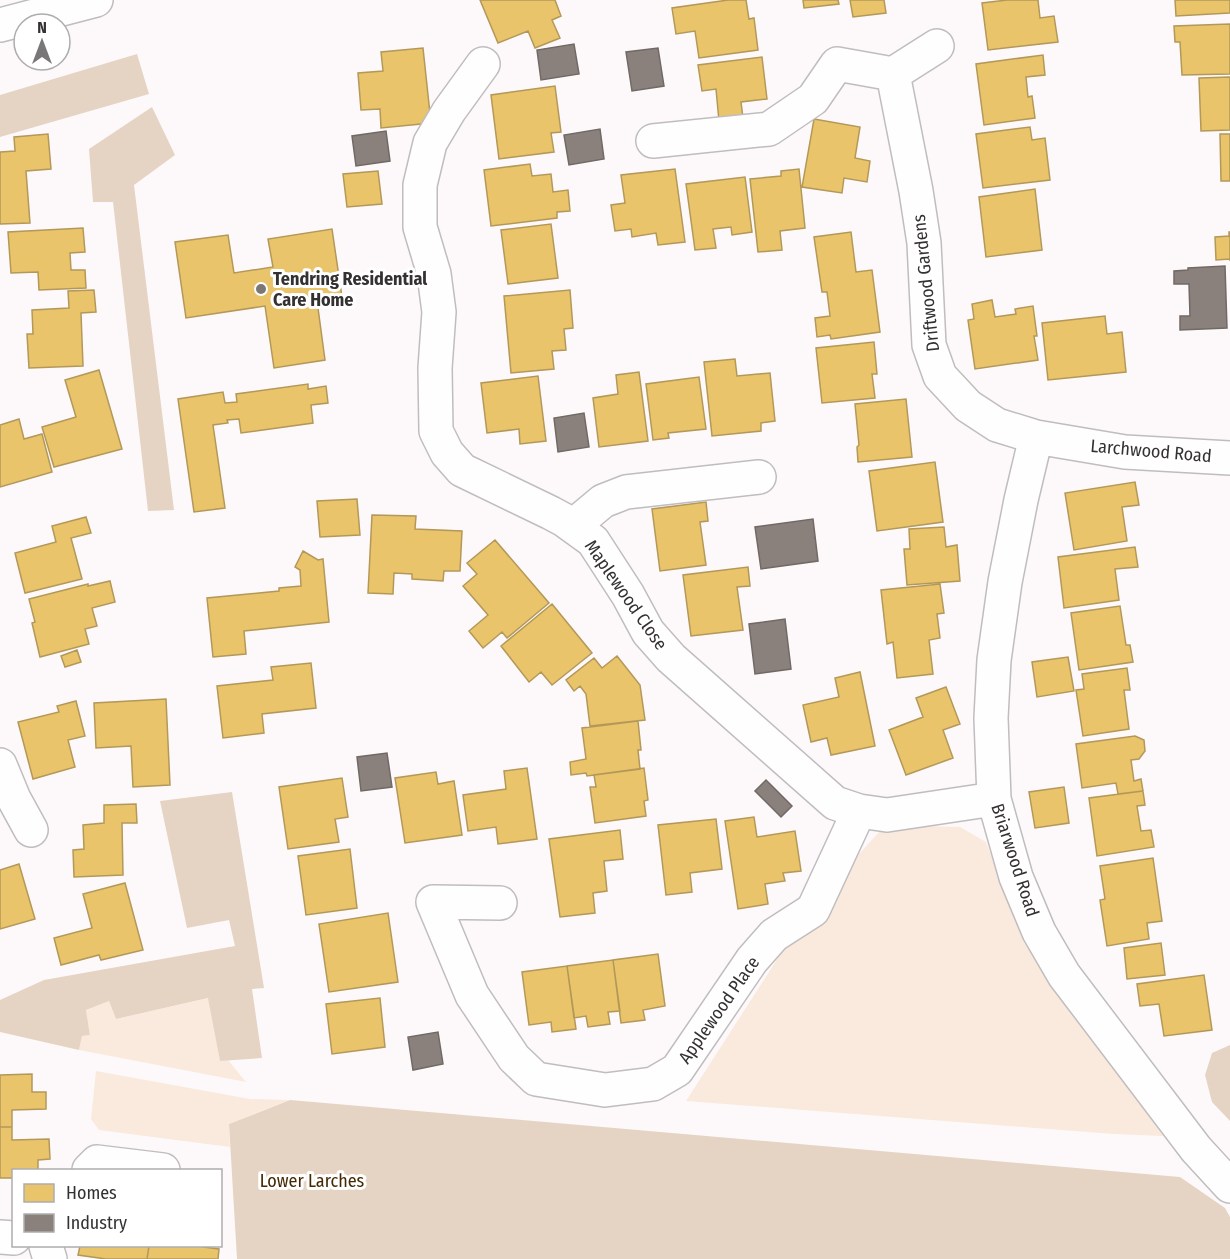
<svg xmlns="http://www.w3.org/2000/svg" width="1230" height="1259" font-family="'Fira Sans Condensed',sans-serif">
<rect width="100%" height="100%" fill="#fdf9fa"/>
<path fill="#faeadd" d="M927 826 960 827 986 842 1024 943 1106 1054 1163 1136 1113 1134 686 1101 785 947 826 916 859 854 880 831Z
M209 998 220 1061 228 1060 246 1082 79 1050 82 1036 90 1035 86 1010 109 1001 116 1019Z
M96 1071 250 1099 289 1100 229 1124 230 1147 99 1130 91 1119Z"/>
<path fill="#e5d4c4" d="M137 54 149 94 0 137V95Z
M152 107 175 155 134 185 174 510 148 511 113 202H93L89 149Z
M232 792 264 988 252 989 262 1058 220 1061 208 998 116 1019 109 1001 86 1010 90 1035 82 1036 79 1050 0 1032V1000L44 980 235 946 229 920 187 928 160 801Z
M1230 1045V1121L1212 1102 1205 1075 1212 1053Z
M290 1100 1180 1177 1225 1208 1230 1217V1259H237L229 1124Z"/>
<path fill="#e9c46a" stroke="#b39859" stroke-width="1.5" d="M480 0H555L561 16 552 20 560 38 535 48 528 31 498 43Z
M728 0H746L749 19 754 18 758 50 699 58 695 31 676 34 672 8Z
M803 0H838L839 4 804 8Z
M850 0H884L886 13 853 17Z
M1007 0H1038L1040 18 1054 16 1058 42 988 50 982 3Z
M1175 0H1230V13L1176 16Z
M1230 24V74L1182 75 1180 42H1175L1174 26Z
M423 48 431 123 381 128 380 109 361 110 358 73 383 71 381 52Z
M1043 55 1045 75 1026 77 1028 97 1032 96 1035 118 984 125 976 64Z
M762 57 767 99 741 102 743 118 719 121 716 89 702 91 698 65Z
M1230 77V130L1201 131 1199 78Z
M555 86 561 132 551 133 554 152 499 159 491 95Z
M814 119 860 127 855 158 870 161 867 182 844 178 842 193 802 187Z
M1030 127 1032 140 1045 138 1050 180 983 188 976 134Z
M48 134 51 169 26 171 30 223 0 224V152L15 151 14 137Z
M1220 134H1230V181H1221Z
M530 164 532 176 551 174 553 192 568 190 570 211 557 212V218L491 226 484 170Z
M675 169 685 242 658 245 656 233 632 237 631 229 615 231 611 205 625 203 621 175Z
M799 169 805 228 780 231 782 250 758 252 750 179 781 176V171Z
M378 171 382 204 347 207 343 174Z
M745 177 752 232 732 235 731 227 713 229 716 248 695 250 686 184Z
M1035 189 1042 250 986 257 979 197Z
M551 224 558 278 508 284 501 230Z
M83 228 85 252 70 253 71 270H85L86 288 39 290 38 272 11 273 8 232Z
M332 229 343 304 318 308 325 360 274 368 265 306 186 318 175 242 228 235 234 273 273 267 268 239Z
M851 232 856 272 872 270 880 332 831 339 830 335 817 337 815 318 830 316 827 292H822L814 237Z
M1229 232H1230V261V259L1216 260 1215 237 1229 236Z
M94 290 96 312 81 313 83 366 29 368 27 334H33L32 310 69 308 68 291Z
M570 290 573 328 564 329 566 350 552 351 554 369 511 373 504 296Z
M992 300 995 317 1016 314 1015 309 1033 306 1037 336H1034L1038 360 975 369 968 320 974 319 972 304Z
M1105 316 1107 334 1122 332 1126 372 1048 380 1042 323Z
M874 342 877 374H872L875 398 822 403 816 348Z
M735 359 737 376 770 373 775 421 761 423V431L712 436 704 362Z
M99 370 122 449 54 467 42 427 76 417 65 380Z
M639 372 648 441 599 447 593 398 618 394 616 375Z
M538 376 546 441 520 444 519 429 487 433 481 383Z
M699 377 706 429 668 433 669 438 653 440 646 384Z
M308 384V389L326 386 328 403 311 405 313 423 241 433 239 419 227 420 228 423 213 425 225 508 194 512 178 399 223 392 225 403 237 402 236 394Z
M906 399 912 457 858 462 857 447 859 445 855 404Z
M19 419 24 439 42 434 52 472 0 487V425Z
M935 462 943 522 877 531 869 471Z
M1135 482 1139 505 1122 507 1127 541 1074 550 1065 493Z
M357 499 360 535 320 537 317 501Z
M706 502 708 521 700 522 706 565 660 571 652 509Z
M372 515 416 516 415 529 462 531 460 571H444L443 581 412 579V574L394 573 393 594 368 593Z
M86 517 91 533 71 538 82 579 25 593 15 553 56 542 52 526Z
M944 527 946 547 957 545 960 581 907 585 904 549H910L909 529Z
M495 540 549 603 507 638 502 632 483 648 469 631 488 615 463 586 477 574 467 563Z
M1135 547 1138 567 1115 569 1119 600 1064 608 1058 557Z
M303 551 318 560 323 559 329 622 244 631 246 654 213 657 207 598 279 591V588L301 586 300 570 295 567Z
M748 567 750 586 737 587 743 630 691 636 683 575Z
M110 581 115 602 92 608 97 626 85 629 89 644 40 657 32 623 35 622 29 599 88 584V586Z
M940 584 944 613 937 614 940 638 929 640 933 674 897 678 893 642 887 644 881 590Z
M552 604 592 653 552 685 541 672 529 682 501 646Z
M1120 606 1126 645H1130L1133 662 1079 670 1071 613Z
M77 650 81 662 65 667 61 656Z
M617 656 640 685 645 720 590 726 586 694 580 686 574 691 566 680 594 658 602 668Z
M1068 657 1074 691 1037 697 1032 662Z
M311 663 316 708 262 714 264 733 223 738 217 686 273 680 271 667Z
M1127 668 1130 690H1124L1129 729 1083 736 1076 690 1084 689 1082 674Z
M860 672 875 746 831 755 827 738 811 742 803 705 839 697 835 678Z
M946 687 960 724 943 730 953 758 906 775 889 730 923 717 916 698Z
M166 699 170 785 133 787 131 746 96 748 94 703Z
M76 701 85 736 68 740 75 767 33 779 18 722 59 712 57 706Z
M638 721 641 750H638L640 769 587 776 586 773 571 775 570 762 586 759 582 728Z
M1135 736 1144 740 1145 751 1139 759 1131 760 1134 781 1141 779 1143 791 1118 794 1116 783 1082 788 1076 744Z
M527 768 537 839 498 844 496 827 468 831 463 795 506 789 504 771Z
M644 768 648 800 644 801 646 816 595 823 590 787H596L594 775Z
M436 772 438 784 454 781 462 835 405 843 395 778Z
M342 778 348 817 335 819 339 842 288 849 279 787Z
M1064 787 1069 823 1035 828 1029 792Z
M1143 791 1145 805 1137 806 1141 831 1151 830 1154 847 1097 856 1089 798Z
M136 804 137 823H122L123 875 74 877 73 850 84 849 83 825 104 823V805Z
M754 817 757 837 795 831 801 871 783 873 785 881 765 884 768 904 738 909 725 821Z
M716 819 722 869 690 873 692 892 666 895 658 825Z
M620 830 623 859 604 861 607 891 593 893 595 913 560 917 549 839Z
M350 849 357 908 306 915 298 856Z
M1153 858 1162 921 1147 923 1149 939 1107 946 1100 900 1105 899 1100 866Z
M19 864 35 919 0 929V870Z
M125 883 143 950 101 960 99 955 61 965 54 938 92 928 83 894Z
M388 913 398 982 329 992 319 924Z
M1161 943 1165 975 1127 979 1124 948Z
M658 954 665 1006 643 1010 645 1020 621 1023 613 960Z
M613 960 620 1011 608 1012 610 1024 588 1027 586 1016 574 1018 567 966Z
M567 966 576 1029 552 1032 551 1022 529 1025 522 972Z
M1204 975 1212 1030 1164 1036 1159 1004 1140 1006 1137 984Z
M380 998 385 1047 332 1054 326 1004Z
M32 1074V1092H46V1109L12 1110V1127H0V1075Z
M0 1127H12V1140L49 1139 50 1159 38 1160V1170H14V1178H0Z
M80 1246H149L147 1259H106L78 1255Z
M149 1246H204L203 1247 219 1249 218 1259H147Z"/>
<path fill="#8a817c" stroke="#706966" stroke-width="1.5" d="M574 44 579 74 541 80 537 50Z
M658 48 664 86 632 91 626 52Z
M600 129 604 159 569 165 564 135Z
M386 131 390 161 356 166 352 136Z
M1225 266 1227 328 1180 330V316H1190L1189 284H1174V271L1188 270V268Z
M584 413 589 447 558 452 554 418Z
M813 519 818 561 761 569 755 527Z
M785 619 791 669 755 674 749 624Z
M387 753 392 787 361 791 357 757Z
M766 780 792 806 781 817 755 791Z
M438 1032 443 1064 413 1070 408 1037Z"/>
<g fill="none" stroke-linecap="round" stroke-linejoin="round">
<g stroke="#c0bdbe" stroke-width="36">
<path id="street" d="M483 64 449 111 430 143 420 185V227L434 274 439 312 435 368 436 431 447 453 462 470 551 513 564 520 593 541 628 595 648 632 671 658 835 803 859 811
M893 74 937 46
M653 141 769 129 813 99 837 64 893 74 916 191 924 243 929 345 940 376 968 406 997 425 1036 437 1125 452 1230 458
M1036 437 1021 500 1005 582 994 660 991 718 994 799 1016 877 1039 932 1064 975 1196 1149 1230 1186
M573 526 603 501 626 492 759 477
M0 765 14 799 31 830
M500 903 433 902 472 995 514 1058 536 1079 605 1090 653 1084 677 1070 752 960 774 935 813 910 859 811 887 815 994 799
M89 1170 97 1162 163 1170
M0 1237 14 1238
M46 1246 50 1259"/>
</g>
<g stroke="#c0bdbe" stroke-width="36">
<path id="primary" d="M0 25 96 0"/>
</g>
<use href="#street" stroke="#fffefe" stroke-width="33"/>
<use href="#primary" stroke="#fffefe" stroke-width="33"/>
</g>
<circle fill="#7a7777" stroke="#fff" stroke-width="2" cx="261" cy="289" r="6"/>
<g text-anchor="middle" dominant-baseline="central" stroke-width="6" stroke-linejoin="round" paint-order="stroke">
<g font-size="18" font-weight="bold" fill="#343131" stroke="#fff" text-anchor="start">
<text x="273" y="279">Tendring Residential<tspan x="273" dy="21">Care Home</tspan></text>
</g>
<g font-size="18" fill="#343131" stroke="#fff">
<text transform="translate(926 283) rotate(-96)">Driftwood Gardens</text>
<text transform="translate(1151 451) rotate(5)">Larchwood Road</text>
<text transform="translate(626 595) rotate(55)">Maplewood Close</text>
<text transform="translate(1015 860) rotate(72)">Briarwood Road</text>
<text transform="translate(719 1010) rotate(-55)">Applewood Place</text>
</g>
<g font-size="18" fill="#452802" stroke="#fff">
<text x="312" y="1181">Lower Larches</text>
</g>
</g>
<rect x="12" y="1169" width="210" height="78" fill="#ffffff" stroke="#aeadad" stroke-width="1.5"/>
<rect x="24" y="1184" width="30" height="18" fill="#e9c46a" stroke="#aeadad" stroke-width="1.5"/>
<text x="66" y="1199" font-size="18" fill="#343131">Homes</text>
<rect x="24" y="1214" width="30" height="18" fill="#8a817c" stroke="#aeadad" stroke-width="1.5"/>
<text x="66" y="1229" font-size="18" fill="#343131">Industry</text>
<g transform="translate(42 42)"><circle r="28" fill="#ffffff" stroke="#aeadad" stroke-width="1.5"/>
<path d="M0-4.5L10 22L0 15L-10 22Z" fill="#7a7777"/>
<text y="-9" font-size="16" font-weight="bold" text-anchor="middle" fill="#343131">N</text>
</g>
</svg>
